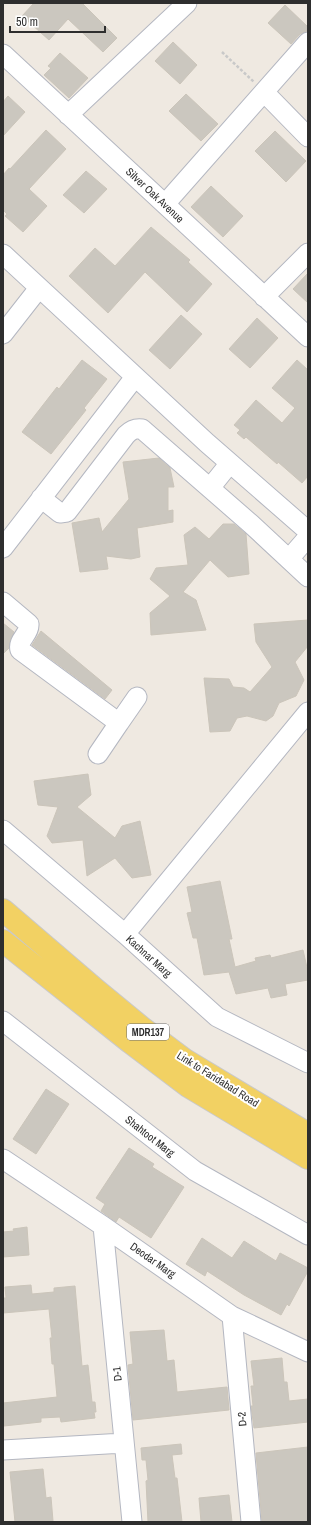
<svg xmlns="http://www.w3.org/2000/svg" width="311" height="1525" font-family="'Archivo Narrow',sans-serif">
<rect width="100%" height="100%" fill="#efe9e1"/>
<path fill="#cbc7bf" stroke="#cbc5ba" d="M34 3H82L117 38 103 52 68 19 49 40 22 16Z
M285 5 308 27 307 31 300 34 291 44 268 23Z
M173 42 197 65 180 84 155 61Z
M60 53 88 78 69 98 44 75 51 68 48 66Z
M186 94 218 124 201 141 169 111Z
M8 96 25 112 3 136V102Z
M46 130 66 149 29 189 47 206 23 232 5 216 7 214 3 210V175L9 168 10 169Z
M275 131 306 161 286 182 255 151Z
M86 171 107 189 84 213 63 195Z
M211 186 243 216 223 237 191 207Z
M151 227 190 260 188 262 212 284 187 312 145 272 108 313 69 276 95 248 115 266Z
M308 273V303L293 289Z
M181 315 202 334 170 369 149 350Z
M257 318 278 338 250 368 229 349Z
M82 360 107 379 84 408 86 410 51 454 22 432 57 387 59 389Z
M297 360 308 370V476L302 483 278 462 277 464 246 437 244 439 237 433 240 430 234 425 256 400 282 423 295 408 272 388Z
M159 458 170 468 174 487H168V511L173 510V522L137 528 140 557 131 559 106 556 108 569 80 572 72 523 99 518 102 532 129 499 123 462Z
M223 524H234L246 534 249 574 228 577 210 560 183 592 196 600 206 630 151 635 150 613 170 596 150 579 156 568 188 565 184 535 195 527 209 539Z
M308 620V646L295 662 304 680 296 696 279 703 273 716 266 721 247 716 237 718 230 731 210 732 204 678 229 679 233 687 244 688 250 692 272 667 256 642 254 624Z
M3 623 14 632 10 641 9 648 3 654Z
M41 631 112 690 105 699 32 645Z
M88 774 91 795 77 807 115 838 122 826 140 821 151 875 132 878 115 858 87 876 83 840 52 843 47 836 58 807 38 805 34 781Z
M220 881 232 939H229L235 967 256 961 255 958 270 955 271 958 303 950 308 972V980L285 984 287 995 271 998 268 988 236 994 229 972 204 975 197 938H193L187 913 192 912 187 887Z
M46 1089 69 1104 36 1154 13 1139Z
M129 1148 154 1164 152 1167 184 1187 151 1238 119 1217 116 1222 101 1211 105 1204 96 1198Z
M27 1227 29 1255 3 1257V1232L14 1231 13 1229Z
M202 1238 232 1258 244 1241 276 1261 280 1253 308 1268V1271L289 1306 287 1304 281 1315 244 1295 207 1271 205 1276 186 1264Z
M31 1285 32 1294 54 1292V1288L75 1286 82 1366 88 1365 92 1402H95L96 1412H94L95 1418 61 1422 60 1417 41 1418V1422L4 1426 3 1403 57 1397 54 1364H52L50 1338H52L49 1309 3 1313V1298H6L5 1287Z
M164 1330 167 1361 174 1360 177 1392 227 1387 229 1410 133 1420 128 1365 133 1364 130 1332Z
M282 1358 284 1382H287L289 1401 308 1399V1422L254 1428 251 1406H253L251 1386H254L251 1361Z
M181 1444 182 1454 172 1455 175 1478H177L182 1522H148L146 1481 148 1480 146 1460H142L141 1448Z
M308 1447V1522H262L256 1453Z
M43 1469 46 1498 51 1497 53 1521 15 1522 10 1472Z
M229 1495 232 1522H201L199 1498Z"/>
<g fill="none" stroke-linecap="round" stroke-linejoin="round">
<g stroke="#b4b7c1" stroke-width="21">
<path id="minor" d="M3 54 308 337
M264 92 308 137
M68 115 187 3
M165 204 308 42
M3 254 207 443 308 531
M264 297 308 253
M3 334 39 288
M210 488 230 463
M41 498 60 513 67 512 126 435C131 430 135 428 142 429L251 524 308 577
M3 548 135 377
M289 559 308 537
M3 602 29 624C30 634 17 640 20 650L119 723 98 754
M119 723 137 697
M3 830 125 934 217 1017 308 1063
M125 934 308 712
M3 1021 195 1171 308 1235
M3 1159 103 1226 232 1316 308 1352
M103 1226 132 1522
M232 1316 251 1522
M3 1450 124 1443"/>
</g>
<g stroke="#c9c9c9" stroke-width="24">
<path id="major" d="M3 910 95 989 141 1027 185 1060 308 1134
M3 941 130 1042 188 1086 308 1158"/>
</g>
<path stroke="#c9c9c9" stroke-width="2.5" stroke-dasharray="3 2" stroke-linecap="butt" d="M222 52 254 82"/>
<use href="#minor" stroke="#fff" stroke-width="19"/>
<use href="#major" stroke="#f2d163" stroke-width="22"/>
</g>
<g text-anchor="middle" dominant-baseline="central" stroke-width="4" stroke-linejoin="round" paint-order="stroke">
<rect fill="#fff" stroke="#6d6d6d" stroke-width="1" x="127" y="1024" width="42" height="16" rx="3"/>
<g font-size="10" font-weight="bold" fill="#2e2e2e">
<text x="148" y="1032">MDR137</text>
</g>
<g font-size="11" fill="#2e2e2e" stroke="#fff">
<text transform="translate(155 195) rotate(43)">Silver Oak Avenue</text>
<text transform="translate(149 956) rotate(42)">Kachnar Marg</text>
<text transform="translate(218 1079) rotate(32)">Link to Faridabad Road</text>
<text transform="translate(150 1136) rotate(38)">Shahtoot Marg</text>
<text transform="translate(153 1260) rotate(35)">Deodar Marg</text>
<text transform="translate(117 1374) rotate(-96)">D-1</text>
<text transform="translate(242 1419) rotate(-95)">D-2</text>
</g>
</g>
<rect width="311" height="1525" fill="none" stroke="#2e2e2e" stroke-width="8"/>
<path d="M10 26v6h95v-6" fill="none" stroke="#2e2e2e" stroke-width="2"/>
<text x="16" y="26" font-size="12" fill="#2e2e2e" stroke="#ffffff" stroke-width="3" paint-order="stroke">50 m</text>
</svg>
